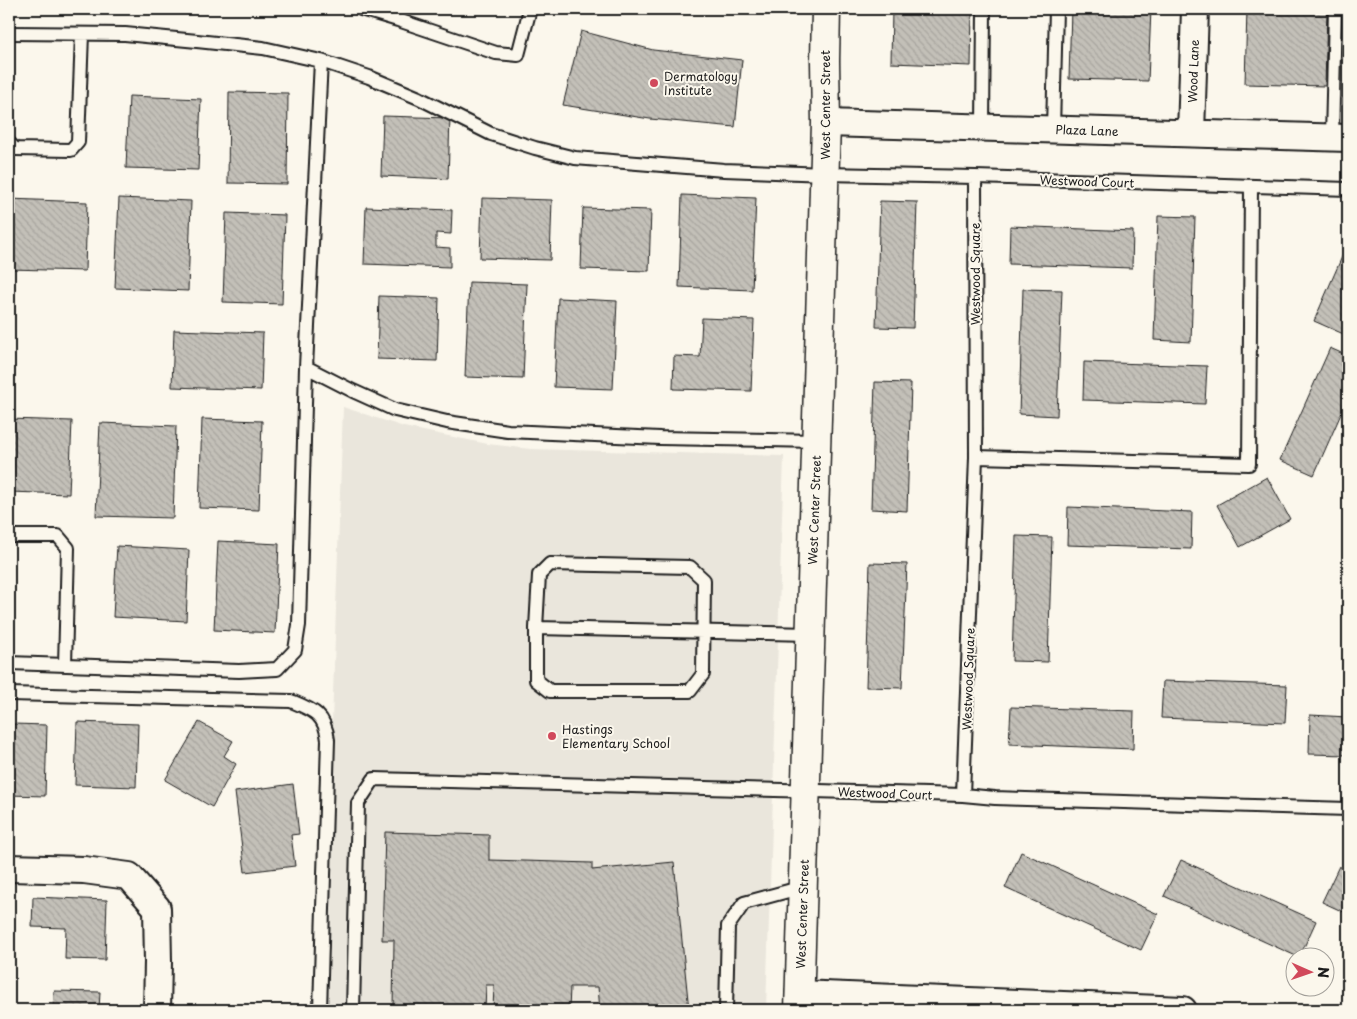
<svg xmlns="http://www.w3.org/2000/svg" width="1357" height="1019" font-family="'Playpen Sans',sans-serif">
<defs>
<pattern id="building-back-hatch" width="6" height="6" patternUnits="userSpaceOnUse" patternTransform="scale(1.25)"><rect width="6" height="6" fill="#c3c0b8"/><path d="M-1 5l2 2M0 0l6 6M5-1l2 2" fill="none" stroke="#a7a49e"/></pattern>
</defs>
<rect width="100%" height="100%" fill="#fbf7ec"/>
<filter id="ink" filterUnits="userSpaceOnUse"><feTurbulence type="fractalNoise" baseFrequency=".02" numOctaves="2"/><feDisplacementMap in="SourceGraphic" scale="10" xChannelSelector="R" yChannelSelector="G"/><feConvolveMatrix kernelMatrix="1 2 1 2 8 2 1 2 1" color-interpolation-filters="sRGB"/></filter>
<g filter="url(#ink)">
<path fill="#eae6dc" d="M343 407 404 427 488 444 531 449 784 456 766 1010H322Z"/>
<path fill="url(#building-back-hatch)" stroke="#1c1c1c" d="M892 9H972L971 66 891 63Z
M1071 9H1151L1148 81 1069 79Z
M1247 9H1327L1325 86 1245 84Z
M581 31 653 50 742 60 735 127 650 119 563 105Z
M229 92 288 93 287 184 228 183Z
M129 96 201 99 198 170 126 168Z
M383 116 450 118 448 179 381 176Z
M682 195 756 198 752 290 679 287Z
M119 198 191 201 188 291 115 288Z
M482 198 552 200 550 260 480 258Z
M9 199 87 202 85 271 9 269Z
M880 201 917 202 913 328 876 327Z
M366 207 452 210 451 234 436 233V247L450 248V267L364 264Z
M583 208 651 210 649 271 581 269Z
M226 213 285 215 282 304 223 302Z
M1158 216 1195 217 1191 342 1154 340Z
M1010 226 1133 231 1132 268 1009 264Z
M1348 243V336L1314 321Z
M469 282 527 284 523 379 465 377Z
M1023 289 1062 290 1057 416 1019 414Z
M379 296 439 298 437 361 377 359Z
M558 298 617 301 613 389 554 387Z
M702 318 754 320 751 391 673 389 674 356 700 357Z
M174 330 263 333 261 390 172 387Z
M1330 348 1348 356V398L1314 475 1280 460Z
M1084 362 1207 366 1205 404 1083 400Z
M875 382 911 383 907 511 871 509Z
M9 419 72 421 69 494 9 492Z
M202 419 262 421 259 510 199 508Z
M100 423 176 426 173 518 96 516Z
M1267 477 1290 519 1240 547 1217 505Z
M1068 507 1192 512 1191 549 1067 545Z
M1016 536 1052 537 1048 662 1012 661Z
M218 541 279 544 275 633 214 630Z
M117 546 189 550 186 621 113 617Z
M870 563 907 564 902 688 866 687Z
M1163 681 1287 685 1285 723 1161 718Z
M1011 707 1134 711 1133 749 1009 744Z
M1310 715 1348 717V755L1309 754Z
M77 722 138 724 136 787 75 785Z
M199 722 233 741 224 756 236 764 212 807 165 780Z
M13 724 47 725 45 796 9 795V758H13Z
M293 784 299 834 291 835 295 866 245 872 235 792Z
M385 832 489 835V860L592 863V870L674 862 689 1010H600L598 987H570L569 1010H493L494 985H486L485 1010H393L394 940H382Z
M1021 852 1158 914 1141 950 1005 888Z
M1181 860 1316 921 1300 956H1296L1164 896Z
M1339 866 1348 871V914L1322 902Z
M33 897 107 900 105 960 65 959 66 928 32 927Z
M54 991 100 992 99 1010H53Z"/>
<g fill="none" stroke-linecap="round" stroke-linejoin="round">
<g stroke="#1c1c1c" stroke-width="16">
<path id="lane" d="M361 9 398 20 496 53 518 55 530 9
M9 33 125 34 197 41 263 48 321 61 369 77 419 98 491 134 535 148 575 158 724 170 825 174 975 177 1348 189
M983 127 984 9
M1053 129 1056 9
M1332 138 1335 9
M9 143 15 149 71 150 78 142 82 34
M975 177 976 457 963 795 995 798 1348 809
M306 367 353 391 395 410 447 422 508 431 660 438 816 441
M976 457 1249 464 1251 187
M9 536H58L68 548 65 665
M536 628 539 575 550 564 690 567 704 580 703 674 690 691H550L536 680V628L810 634
M9 663 239 671 277 669 295 650 299 625 306 367 321 61
M9 694 291 701C313 710 325 714 328 740L320 1010
M353 1010 358 803 374 779 963 795
M726 1010 728 926 744 903 803 887"/>
</g>
<g stroke="#1c1c1c" stroke-width="30">
<path id="street" d="M826 123 1348 138
M1191 133 1195 9
M9 868 84 870 129 876 157 908 158 962 157 1010
M799 994 1183 1010"/>
</g>
<g stroke="#1c1c1c" stroke-width="31">
<path id="secondary" d="M799 1010 826 123 825 61 826 9"/>
</g>
<use href="#lane" stroke="#fbf7ec" stroke-width="12"/>
<use href="#street" stroke="#fbf7ec" stroke-width="26"/>
<use href="#secondary" stroke="#fbf7ec" stroke-width="28"/>
</g>
</g>
<g fill="#d1495b" stroke="#fbf7ec" stroke-width="2">
<circle cx="654" cy="83" r="5"/>
<circle cx="552" cy="736" r="5"/>
</g>
<g text-anchor="middle" dominant-baseline="central" stroke-width="4" stroke-linejoin="round" paint-order="stroke">
<g font-size="12" fill="#1c1c1c" stroke="#fbf7ec">
<text transform="translate(1193 71) rotate(-88)">Wood Lane</text>
<text transform="translate(825 105) rotate(-90)">West Center Street</text>
<text transform="translate(1087 130) rotate(2)">Plaza Lane</text>
<text transform="translate(1087 181) rotate(2)">Westwood Court</text>
<text transform="translate(975 274) rotate(-90)">Westwood Square</text>
<text transform="translate(814 510) rotate(-88)">West Center Street</text>
<text transform="translate(968 679) rotate(-88)">Westwood Square</text>
<text transform="translate(885 793) rotate(2)">Westwood Court</text>
<text transform="translate(802 914) rotate(-88)">West Center Street</text>
</g>
<g font-size="12" fill="#1c1c1c" stroke="#fbf7ec" text-anchor="start">
<text x="664" y="76">Dermatology<tspan x="664" dy="14">Institute</tspan></text>
<text x="562" y="729">Hastings<tspan x="562" dy="14">Elementary School</tspan></text>
</g>
</g>
<rect width="1357" height="1019" fill="none" stroke="#fbf7ec" stroke-width="30"/>
<rect x="15" y="15" width="1327" height="989" fill="none" stroke="#1c1c1c" stroke-width="2" filter="url(#ink)"/>
<g transform="translate(1310 972) rotate(92)"><circle r="24" fill="#fbf7ec" stroke="#a29f99"/>
<path d="M0-4L9 19L0 12L-9 19Z" fill="#d1495b"/>
<text y="-8" font-size="14" font-weight="bold" text-anchor="middle" fill="#1c1c1c">N</text>
</g>
</svg>
